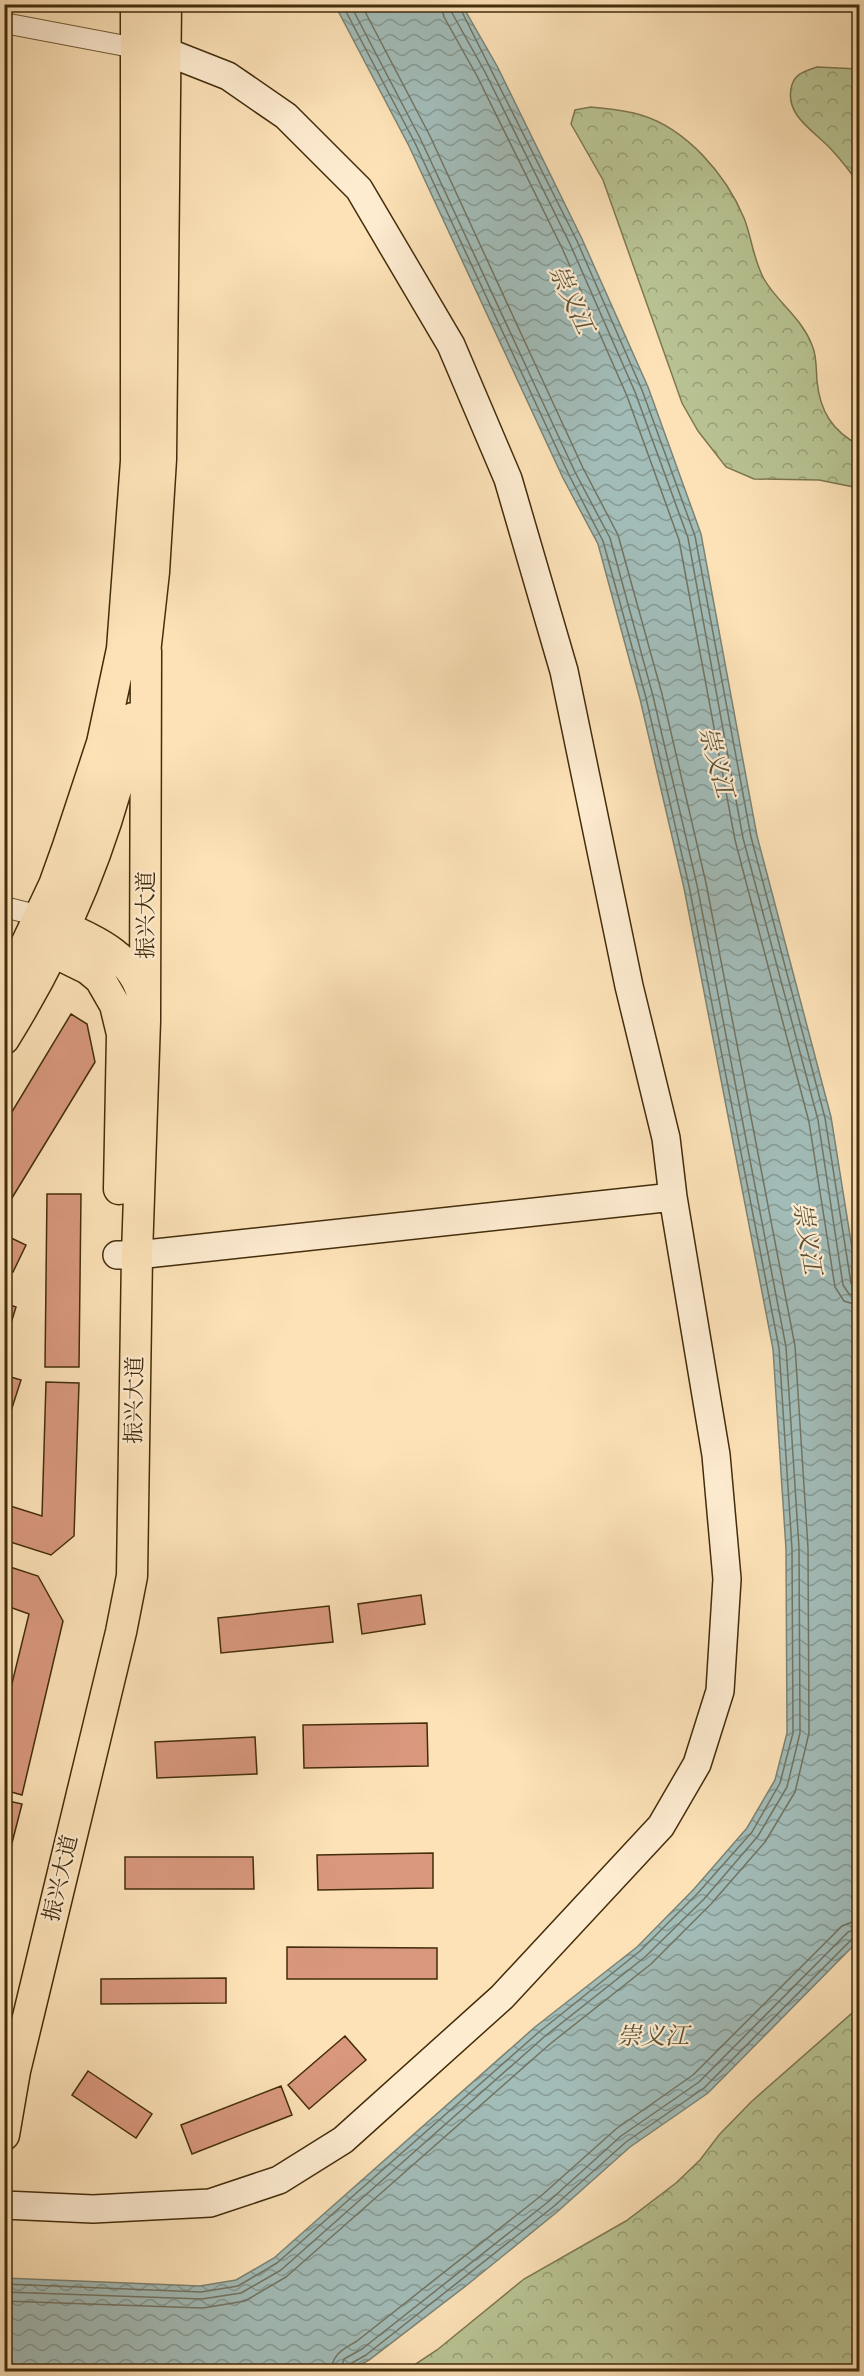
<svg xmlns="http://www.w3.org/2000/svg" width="864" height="2376" font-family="'EB Garamond','Noto Serif SC',serif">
<defs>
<pattern id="forest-crowns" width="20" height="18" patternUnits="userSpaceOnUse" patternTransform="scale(1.5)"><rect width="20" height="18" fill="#b9c494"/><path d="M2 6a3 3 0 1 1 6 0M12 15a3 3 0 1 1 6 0" fill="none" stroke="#98a077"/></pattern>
<pattern id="water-waves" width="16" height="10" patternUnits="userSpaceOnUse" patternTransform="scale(1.5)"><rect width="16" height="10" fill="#a2bcb8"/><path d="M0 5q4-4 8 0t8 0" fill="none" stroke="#869994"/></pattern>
</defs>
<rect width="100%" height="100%" fill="#fde2b8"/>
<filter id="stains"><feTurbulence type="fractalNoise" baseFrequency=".00333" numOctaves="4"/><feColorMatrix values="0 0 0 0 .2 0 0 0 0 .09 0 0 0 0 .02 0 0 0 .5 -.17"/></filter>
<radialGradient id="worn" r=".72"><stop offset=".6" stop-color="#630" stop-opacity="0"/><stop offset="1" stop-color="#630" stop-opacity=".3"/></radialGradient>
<path fill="url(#forest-crowns)" stroke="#7e7850" stroke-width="1.5" d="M817 67 859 69V185C851 172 841 160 830 148 814 131 786 116 791 89 793 74 805 71 817 67Z
M591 107C608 109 625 110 641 115 687 129 726 175 744 218 752 238 753 259 764 279 777 302 801 317 812 345 817 356 816 369 817 381 820 411 832 431 859 445V488L819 480 754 479 726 467 698 431 682 403 603 180 571 124 575 110Z
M859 2007V2371H405L437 2350 524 2279 626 2221 676 2183 700 2160 719 2135 751 2102Z"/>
<path fill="url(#water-waves)" stroke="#7c8373" stroke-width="1.5" d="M335 5H462L497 66 582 239 648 387 701 534 757 836 831 1117 860 1298 859 1940 708 2093 630 2147 557 2212 467 2285 369 2360 349 2371H5V2278L200 2286 236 2280 274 2258 535 2027 637 1947 694 1889 747 1828 775 1780 787 1733 786 1549 773 1349 684 888 640 699 598 544 563 478 409 146Z"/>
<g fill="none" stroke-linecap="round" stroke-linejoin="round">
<path stroke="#727462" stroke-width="1.5" d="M441 4 444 17 477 76 562 248 627 396 679 540 735 840 809 1122 835 1287 844 1301 860 1306
M450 4 452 13 485 72 570 244 635 392 688 538 743 838 818 1120 843 1285 849 1294 860 1297
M458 4 577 241 642 390 695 536 751 837 825 1118 851 1283 854 1288 860 1289
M4 2284 201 2292 238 2286 277 2263 539 2032 640 1951 698 1893 752 1832 780 1783 793 1733 792 1549 779 1348 689 886 646 698 603 541 569 475 415 143 342 4
M4 2292 202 2299 241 2293 281 2270 544 2037 645 1957 704 1899 758 1836 787 1787 800 1733 799 1548 786 1347 697 885 653 696 610 538 575 472 421 140 350 4
M4 2301 203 2308 245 2301 286 2277 550 2044 651 1964 711 1904 765 1842 795 1792 809 1733 808 1548 795 1346 706 883 662 694 618 535 583 468 430 136 361 4
M331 2372C332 2354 343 2349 357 2341L542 2195 616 2129 693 2075 842 1926 860 1919
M340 2372 344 2359 362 2349 548 2202 621 2136 699 2082 848 1932 860 1928
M347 2372 350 2364 366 2355 553 2207 626 2142 704 2088 853 1938 860 1936"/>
</g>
<path fill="#d9987e" stroke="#432d0b" stroke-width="1.5" d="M71 1014 87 1024 95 1062 4 1211V1125Z
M47 1194H81L79 1367H45Z
M7 1236 26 1245 13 1272 4 1268Z
M4 1303 16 1307 5 1343 4 1342Z
M4 1375 21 1380 11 1411 4 1409Z
M46 1382 79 1383 74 1536 51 1555 4 1540V1504L42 1516Z
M4 1565 38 1576 63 1621 22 1795 4 1790V1716L29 1614 4 1605Z
M421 1595 425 1624 362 1634 358 1604Z
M329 1606 333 1642 221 1653 218 1618Z
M427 1723 428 1766 304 1768 303 1725Z
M255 1737 257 1774 157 1778 155 1742Z
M4 1800 22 1804 4 1874Z
M433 1853V1888L318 1890 317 1855Z
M125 1857H253L254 1889H125Z
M287 1947 437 1948V1979H287Z
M226 1978V2003L101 2004V1979Z
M345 2036 366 2060 309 2109 288 2085Z
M88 2071 152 2114 136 2138 72 2095Z
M281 2086 292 2115 192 2154 181 2125Z"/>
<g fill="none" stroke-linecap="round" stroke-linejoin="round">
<g stroke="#725a36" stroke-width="22">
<path id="street" d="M4 23 136 48
M4 907 40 916"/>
</g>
<g stroke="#432d0b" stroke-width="30">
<path id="secondary" d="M117 1255H137L673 1197
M4 2205 93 2209 210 2203 279 2180 343 2140 502 1997 661 1826 697 1764 720 1691 727 1579 716 1455 673 1197 666 1138 629 986 564 671 508 479 451 345 359 189 286 116 228 76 167 52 146 50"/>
</g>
<g stroke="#432d0b" stroke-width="33">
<path id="primary" d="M143 671 154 572 161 459 166 4
M47 919C85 937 132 951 143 997
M29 940 88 969 100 979 115 1005 122 1034 119 1189
M4 991 54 885 68 846 102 743 122 649 136 461V4
M4 1039C65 941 111 831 133 718
M4 2135 15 2071 121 1632 132 1576 137 1255 145 1021 146 651"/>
</g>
<use href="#street" stroke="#feecd1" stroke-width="20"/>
<use href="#secondary" stroke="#feecd1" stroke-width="27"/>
<use href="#primary" stroke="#fde2b8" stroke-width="30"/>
</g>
<g text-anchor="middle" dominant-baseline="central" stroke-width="4.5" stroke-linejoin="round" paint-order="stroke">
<g font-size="22" fill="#432d0b" stroke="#feecd1">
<text transform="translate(145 915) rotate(-90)">振兴大道</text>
<text transform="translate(134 1400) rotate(-89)">振兴大道</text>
<text transform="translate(60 1878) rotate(-77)">振兴大道</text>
</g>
<g font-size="24" font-style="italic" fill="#5b5136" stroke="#feecd1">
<text transform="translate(572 299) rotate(65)">崇义江</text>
<text transform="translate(717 762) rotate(75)">崇义江</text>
<text transform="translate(808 1238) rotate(81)">崇义江</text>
<text x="653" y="2035">崇义江</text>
</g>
</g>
<rect width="864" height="2376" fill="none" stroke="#fde2b8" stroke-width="24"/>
<rect x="6" y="6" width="852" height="2364" fill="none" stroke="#432d0b" stroke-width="3"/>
<rect x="12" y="12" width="840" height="2352" fill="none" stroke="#432d0b" stroke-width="1.5"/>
<rect width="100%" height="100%" filter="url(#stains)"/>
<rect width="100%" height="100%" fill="url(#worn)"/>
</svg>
